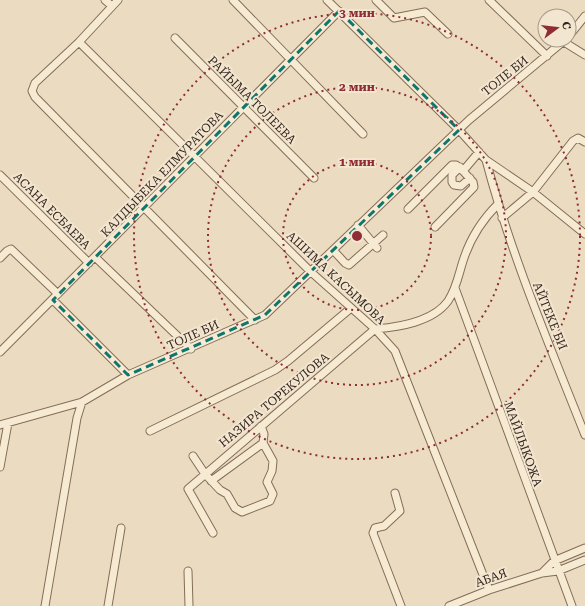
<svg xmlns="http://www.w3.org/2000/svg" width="585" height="606" font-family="'Roboto Serif',serif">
<rect width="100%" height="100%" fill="#ebdbc0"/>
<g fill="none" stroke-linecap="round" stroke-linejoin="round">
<g stroke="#836d59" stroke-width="9">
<path id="minor" d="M105 0 112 6
M118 0 79 42 35 83 32 91 35 97 255 320
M233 0 363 134
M327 0 459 130 486 160 533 192 585 234
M376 0 394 18 425 12 448 34
M489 0 547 56
M569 36 585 16
M175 38 314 178
M79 42 311 272 375 329 395 351 489 590
M564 42 585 55
M486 160C511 255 549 344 585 435
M460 167 452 175V182L454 185 461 186 470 178
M0 175 89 263
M408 209 452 165H456L463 171
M502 218 533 192 573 141 578 138 585 142
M358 225 377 248
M435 227 474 187 473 182 463 171 479 152
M333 250 345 263 349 265 383 235
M95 257 191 349
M0 258 7 251 11 249 58 294
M455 288 572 606
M53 300 128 375
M375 329C399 327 433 322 448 301 457 288 459 272 464 258 471 237 482 220 498 204
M0 352 339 11
M0 425 82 402 128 375 265 315 469 120 565 40
M150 431 275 370 288 361 351 308
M193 456 205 474 220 490 227 494 235 508 242 512 270 501 273 494 267 482 272 471 273 461 263 443 264 434 261 426
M0 467 8 423
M211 481 263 443
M395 493 400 511 384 526 375 528 373 533 401 606
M213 533 188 489 375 329
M188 571 189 606
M542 573 554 561 585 548
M45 606 77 418 82 402
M108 606 121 528
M449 606 489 590 542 573 558 571 585 560"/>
</g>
<use href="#minor" stroke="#f7ead3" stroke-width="7"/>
</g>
<path fill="none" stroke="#0f766e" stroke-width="3" stroke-dasharray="8 5" stroke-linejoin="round" d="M339 11 459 130 265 315 128 375 53 300Z"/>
<g fill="none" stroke="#8f2c34" stroke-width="2" stroke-dasharray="2 4">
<circle cx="357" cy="236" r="74"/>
<circle cx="357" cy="236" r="149"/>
<circle cx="357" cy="236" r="223"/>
</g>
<g text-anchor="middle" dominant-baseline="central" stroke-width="4" stroke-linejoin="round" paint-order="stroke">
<g font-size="12" fill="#34261d" stroke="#f3e6d0">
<text transform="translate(505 76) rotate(-39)">ТОЛЕ БИ</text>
<text transform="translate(252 100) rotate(45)">РАЙЫМА ТОЛЕЕВА</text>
<text transform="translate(162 174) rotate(-46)">КАЛДЫБЕКА ЕЛМУРАТОВА</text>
<text transform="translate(52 211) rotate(45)">АСАНА ЕСБАЕВА</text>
<text transform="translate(336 278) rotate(43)">АШИМА КАСЫМОВА</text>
<text transform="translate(550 316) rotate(68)">АЙТЕКЕ БИ</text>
<text transform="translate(193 335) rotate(-24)">ТОЛЕ БИ</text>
<text transform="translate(274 400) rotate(-40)">НАЗИРА ТОРЕКУЛОВА</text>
<text transform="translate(523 444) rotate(70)">МАЙЛЫКОЖА</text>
<text transform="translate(491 578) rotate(-20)">АБАЯ</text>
</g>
</g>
<circle cx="357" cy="236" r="6" fill="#8f2c34" stroke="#f3e6d0" stroke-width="2"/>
<g font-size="12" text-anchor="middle" font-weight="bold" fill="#8f2c34" stroke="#f3e6d0" stroke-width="4" stroke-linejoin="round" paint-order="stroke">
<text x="357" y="17">3 мин</text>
<text x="357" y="91">2 мин</text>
<text x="357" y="166">1 мин</text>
</g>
<g transform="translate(557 28) rotate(75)"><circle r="19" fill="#f3e6d0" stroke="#a79988"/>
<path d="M0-3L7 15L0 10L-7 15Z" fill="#8f2c34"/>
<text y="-6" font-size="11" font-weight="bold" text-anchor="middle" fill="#34261d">С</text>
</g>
</svg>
